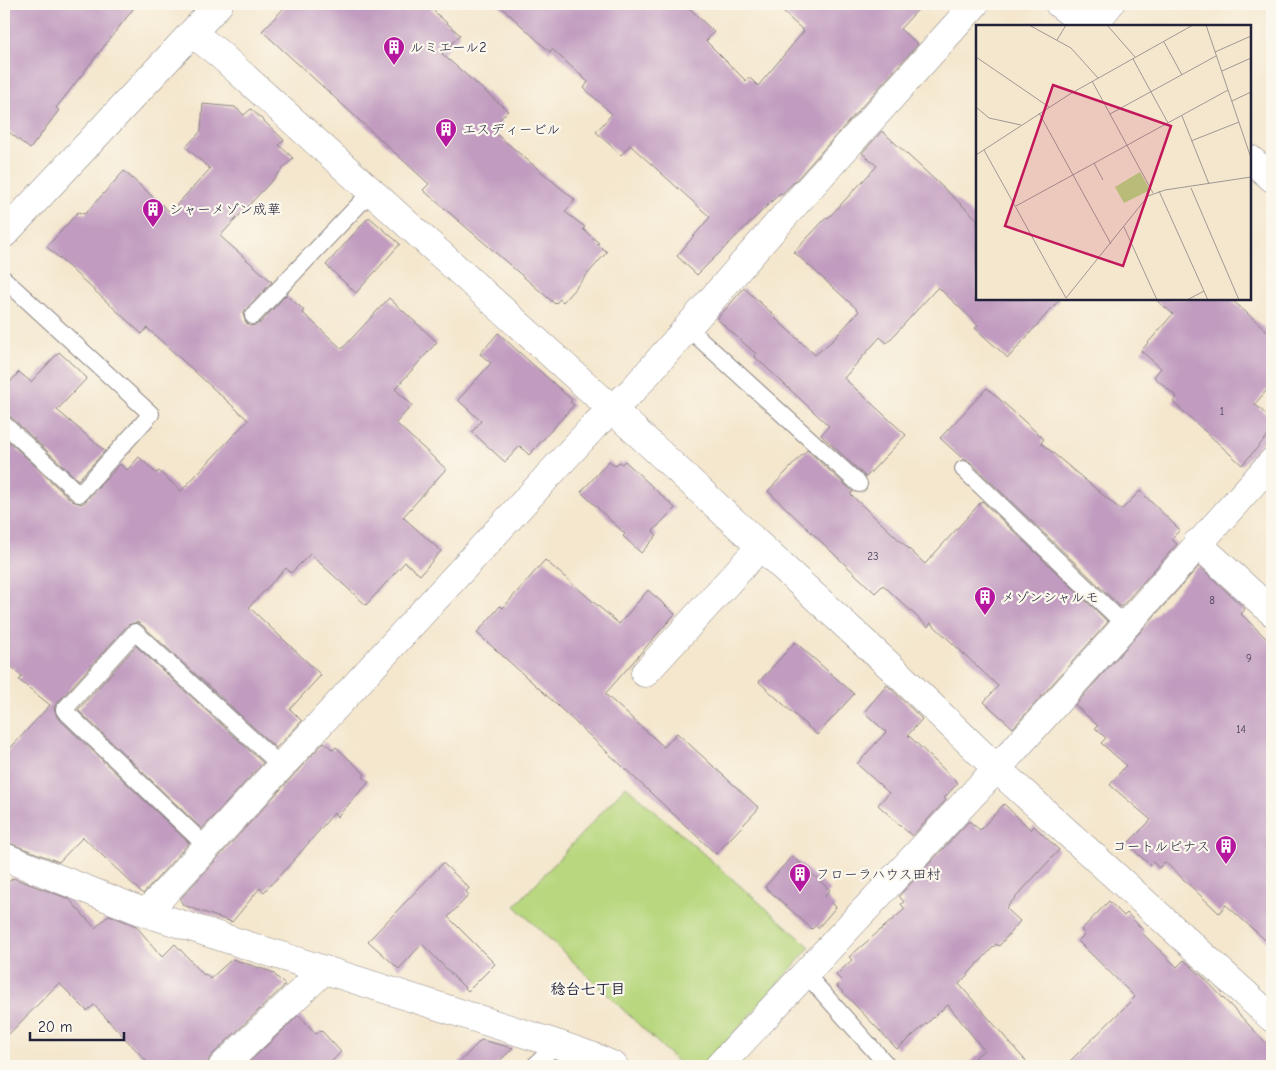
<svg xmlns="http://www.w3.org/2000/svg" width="1276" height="1070" font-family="'Comic Neue','Klee One',sans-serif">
<rect width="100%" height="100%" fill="#fbf7ec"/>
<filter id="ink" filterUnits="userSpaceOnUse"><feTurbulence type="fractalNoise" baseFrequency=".02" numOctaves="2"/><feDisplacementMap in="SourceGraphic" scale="10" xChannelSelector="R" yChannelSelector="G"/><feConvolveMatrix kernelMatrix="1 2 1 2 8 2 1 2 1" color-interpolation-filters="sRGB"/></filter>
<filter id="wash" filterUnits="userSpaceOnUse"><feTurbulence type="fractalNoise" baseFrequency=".0096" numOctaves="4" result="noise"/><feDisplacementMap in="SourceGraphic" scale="20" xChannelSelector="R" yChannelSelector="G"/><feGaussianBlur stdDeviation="1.12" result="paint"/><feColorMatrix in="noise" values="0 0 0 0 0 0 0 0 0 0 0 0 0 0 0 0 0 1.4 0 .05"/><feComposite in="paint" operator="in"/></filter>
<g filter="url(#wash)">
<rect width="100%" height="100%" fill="#f4e7ce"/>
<path fill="#b8d77e" stroke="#6d7c5c" d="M626 786 810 947 706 1066H682L515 906Z"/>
<g id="blocks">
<path fill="#c19cc0" d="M4 4H137L56 108 59 110 30 149 4 128Z
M288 4H426L460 35 442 54 508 111 499 120 503 124 495 133 575 200 565 212 585 227 583 229 599 243 597 244 607 252 563 302 560 299 555 304 423 190 429 184 262 31Z
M498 4H685L714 32 706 41 746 81 749 77 758 86 804 31 774 4H923L900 29 918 44 796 180 782 194 780 193 697 275 677 256 710 217 630 145 621 155 596 132 612 114 584 88 588 82 552 49 550 52Z
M203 104 235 107 244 115 251 109 284 140 279 145 293 158 220 236 272 282 245 310 243 314 246 323 251 326 260 323 286 295 304 310 302 312 342 349 389 298 437 342 395 389 412 405 396 423 446 469 403 517 441 551 420 575 405 562 366 605 310 554 291 573 286 568 249 607 321 675 290 709 302 721 276 748 142 625 137 622 128 625 57 703 54 708 57 717 189 843 143 894 83 837 59 862 4 841V755L50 705 19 680 22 676 4 660V437L72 501 82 504 86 501 120 464 127 470 139 457 156 473 159 471 181 491 248 420 147 328 142 334 47 247 78 212 85 214 124 171 170 212 210 169 186 147 201 131Z
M882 131 977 219V299H1060L1008 358 975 328 978 325 938 287 887 343 880 337 844 378 906 435 866 477 821 435 829 426 754 356 756 354 717 319 744 288 776 317 775 318 815 355 833 340 859 311 794 252 827 217 828 218 877 166 862 153Z
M369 217 400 244 356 293 326 265Z
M1155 299H1231L1272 335V384L1255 404 1272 420V431L1242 465 1173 402 1177 397 1154 377 1161 368 1141 351 1173 314Z
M498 333 572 400 570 402 574 405 529 455 520 446 505 462 472 432 481 421 458 400 491 363 480 354Z
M59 352 87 378 57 410 105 451 78 480 11 417 4 414V389L19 372 31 382Z
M987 388 1044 439 1041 443 1121 510 1140 491 1180 530 1171 539 1177 544 1121 607 970 462 963 459 940 438Z
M807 450 853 492 850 494 925 564 982 501 1108 622 1013 728 984 702 998 686 931 623 928 627 883 585 875 593 768 491Z
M609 461 615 466 619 462 622 464 625 461 675 508 653 531 657 535 641 553 623 536 625 534 581 492Z
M545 560 619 624 648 590 675 614 605 694 664 747 677 733 759 808 716 854 542 691 477 633 500 606 503 608Z
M1199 566 1245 609 1241 614 1272 644V946L1226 905 1219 913 1165 862 1159 868 1153 862 1150 865 1127 844 1151 820 1110 785 1126 765 1101 743 1106 738 1095 728 1098 726 1075 705Z
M795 642 854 694 817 735 759 682Z
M136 646 263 763 202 829 78 710Z
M887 685 922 719 908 735 958 783 944 798 946 800 912 836 878 805 889 793 857 764 886 732 864 712Z
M324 742 333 750 336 747 365 774 363 777 369 782 337 817 334 813 294 860 264 892 260 888 232 922 183 905 180 899Z
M1004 804 1031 830 1034 826 1059 850 1006 908 1020 921 999 946 996 944 959 984 1030 1066H965L984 1050 948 1005 897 1049 837 986 842 981 836 975 852 960 849 957 905 909 901 904 904 902 899 896 969 821 980 830Z
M792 856 830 890 825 896 836 907 818 928 816 925 812 929 765 887Z
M443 863 469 888 466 892 469 895 448 917 495 964 468 991 422 944 399 969 368 941Z
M13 878 69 899 95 928 109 915 136 926 162 957 175 944 204 975 206 974 210 979 232 959 272 972 285 985 212 1055 208 1061V1066H151L94 1005 87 1011 59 983 4 1039V886Z
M1109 901 1124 916 1127 913 1144 931 1142 933 1177 967 1184 960 1203 977 1272 1049V1052L1258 1066H1065L1135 997 1078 941 1085 934 1081 930Z
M299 1015 316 1034 321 1030 341 1052 327 1066H245Z
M481 1040 513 1048 494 1066H456Z"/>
</g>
</g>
<g filter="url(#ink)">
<use href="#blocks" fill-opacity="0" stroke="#8b8484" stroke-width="1"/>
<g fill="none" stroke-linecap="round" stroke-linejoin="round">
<g stroke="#8b8484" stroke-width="18">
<path id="service" d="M4 279 151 414 79 494 4 424
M253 316 371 192
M688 328 859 484
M963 469 1126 626
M207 847 64 710 135 632 281 766
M805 973 888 1066
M534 1066 557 1044"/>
</g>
<g stroke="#8b8484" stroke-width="29">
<path id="minor" d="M1093 26 1110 4
M192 33 217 52 613 410 892 668 996 768 1272 1018
M1197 543 1272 612
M645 673 760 547
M4 857 146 913 557 1044 594 1057 614 1066
M146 913 595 425 633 390 788 212 975 4
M223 1066 324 970
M719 1066 1014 750 1272 462"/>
</g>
<g stroke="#8b8484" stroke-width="29">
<path id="tertiary" d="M4 234 219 4"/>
</g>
<g stroke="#8b8484" stroke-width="29">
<path id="secondary" d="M1059 4 1087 26
M1250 159 1272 178"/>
</g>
<use href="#service" stroke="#fff" stroke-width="16"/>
<use href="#minor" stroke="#fff" stroke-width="28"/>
<use href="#tertiary" stroke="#fff" stroke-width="28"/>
<use href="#secondary" stroke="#fff" stroke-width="28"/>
</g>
</g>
<defs>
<g id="building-pin" transform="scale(1.125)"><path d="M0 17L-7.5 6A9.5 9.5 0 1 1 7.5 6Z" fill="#b5179e" stroke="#fbf7ec"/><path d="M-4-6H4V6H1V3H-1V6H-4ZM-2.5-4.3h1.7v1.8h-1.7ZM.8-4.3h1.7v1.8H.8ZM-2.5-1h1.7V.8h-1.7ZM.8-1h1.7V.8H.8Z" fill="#fff"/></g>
</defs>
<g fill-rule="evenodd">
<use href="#building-pin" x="394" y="47"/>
<use href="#building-pin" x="446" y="129"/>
<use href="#building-pin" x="153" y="209"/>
<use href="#building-pin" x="985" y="597"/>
<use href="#building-pin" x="1226" y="846"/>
<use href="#building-pin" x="800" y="874"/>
</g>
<g text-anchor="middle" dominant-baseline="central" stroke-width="4.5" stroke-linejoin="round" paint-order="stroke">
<g font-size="11" fill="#4a405c">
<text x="1222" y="411">1</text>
<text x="873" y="556">23</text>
<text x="1212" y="600">8</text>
<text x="1249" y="658">9</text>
<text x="1241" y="729">14</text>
</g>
<g font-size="14" fill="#22223b" stroke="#fbf7ec" text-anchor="start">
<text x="410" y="47">ルミエール2</text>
<text x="462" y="129">エスディービル</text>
<text x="169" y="209">シャーメゾン成華</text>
<text x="1001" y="597">メゾンシャルモ</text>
<text x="1210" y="846" text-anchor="end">コートルピナス</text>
<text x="816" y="874">フローラハウス田村</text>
</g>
<g font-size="15" font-weight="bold" fill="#22223b" stroke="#fbf7ec">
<text x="588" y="989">稔台七丁目</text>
</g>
</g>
<g transform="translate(976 25)">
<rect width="275" height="275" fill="#f4e7ce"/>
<path d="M164 147 174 165 148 178 139 162Z" fill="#b8d77e"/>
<path fill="none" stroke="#a09893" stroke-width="1" d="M53 0 95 23 122 53M131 0 159 32M230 0 275 133M81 15 90 0M188 17 206 50M239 27 275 11M0 32 73 82M157 34 192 98M246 46 275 33M116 56 177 168M256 76 275 67M0 82 13 93 45 100M63 88 135 219M134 89 240 31M206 91 233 159M215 116 263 97M8 125 90 273M0 130 94 69 217 0M118 138 127 155M215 163 263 275M183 166 232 275M40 181 252 65M148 202 181 275M90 273 172 171 189 165 275 152M211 275 228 266"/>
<path fill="#c2185b" fill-opacity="0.15" stroke="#c2185b" stroke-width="2.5" d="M77 60 195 101 147 241 29 201Z"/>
<rect width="275" height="275" fill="none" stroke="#22223b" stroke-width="2.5"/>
</g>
<rect width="1276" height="1070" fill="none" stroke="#fbf7ec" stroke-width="20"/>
<path d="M30 1032v8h94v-8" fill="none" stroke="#22223b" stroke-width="2.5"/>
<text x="38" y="1032" font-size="15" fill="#22223b" stroke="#fbf7ec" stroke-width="4" paint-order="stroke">20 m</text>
</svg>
